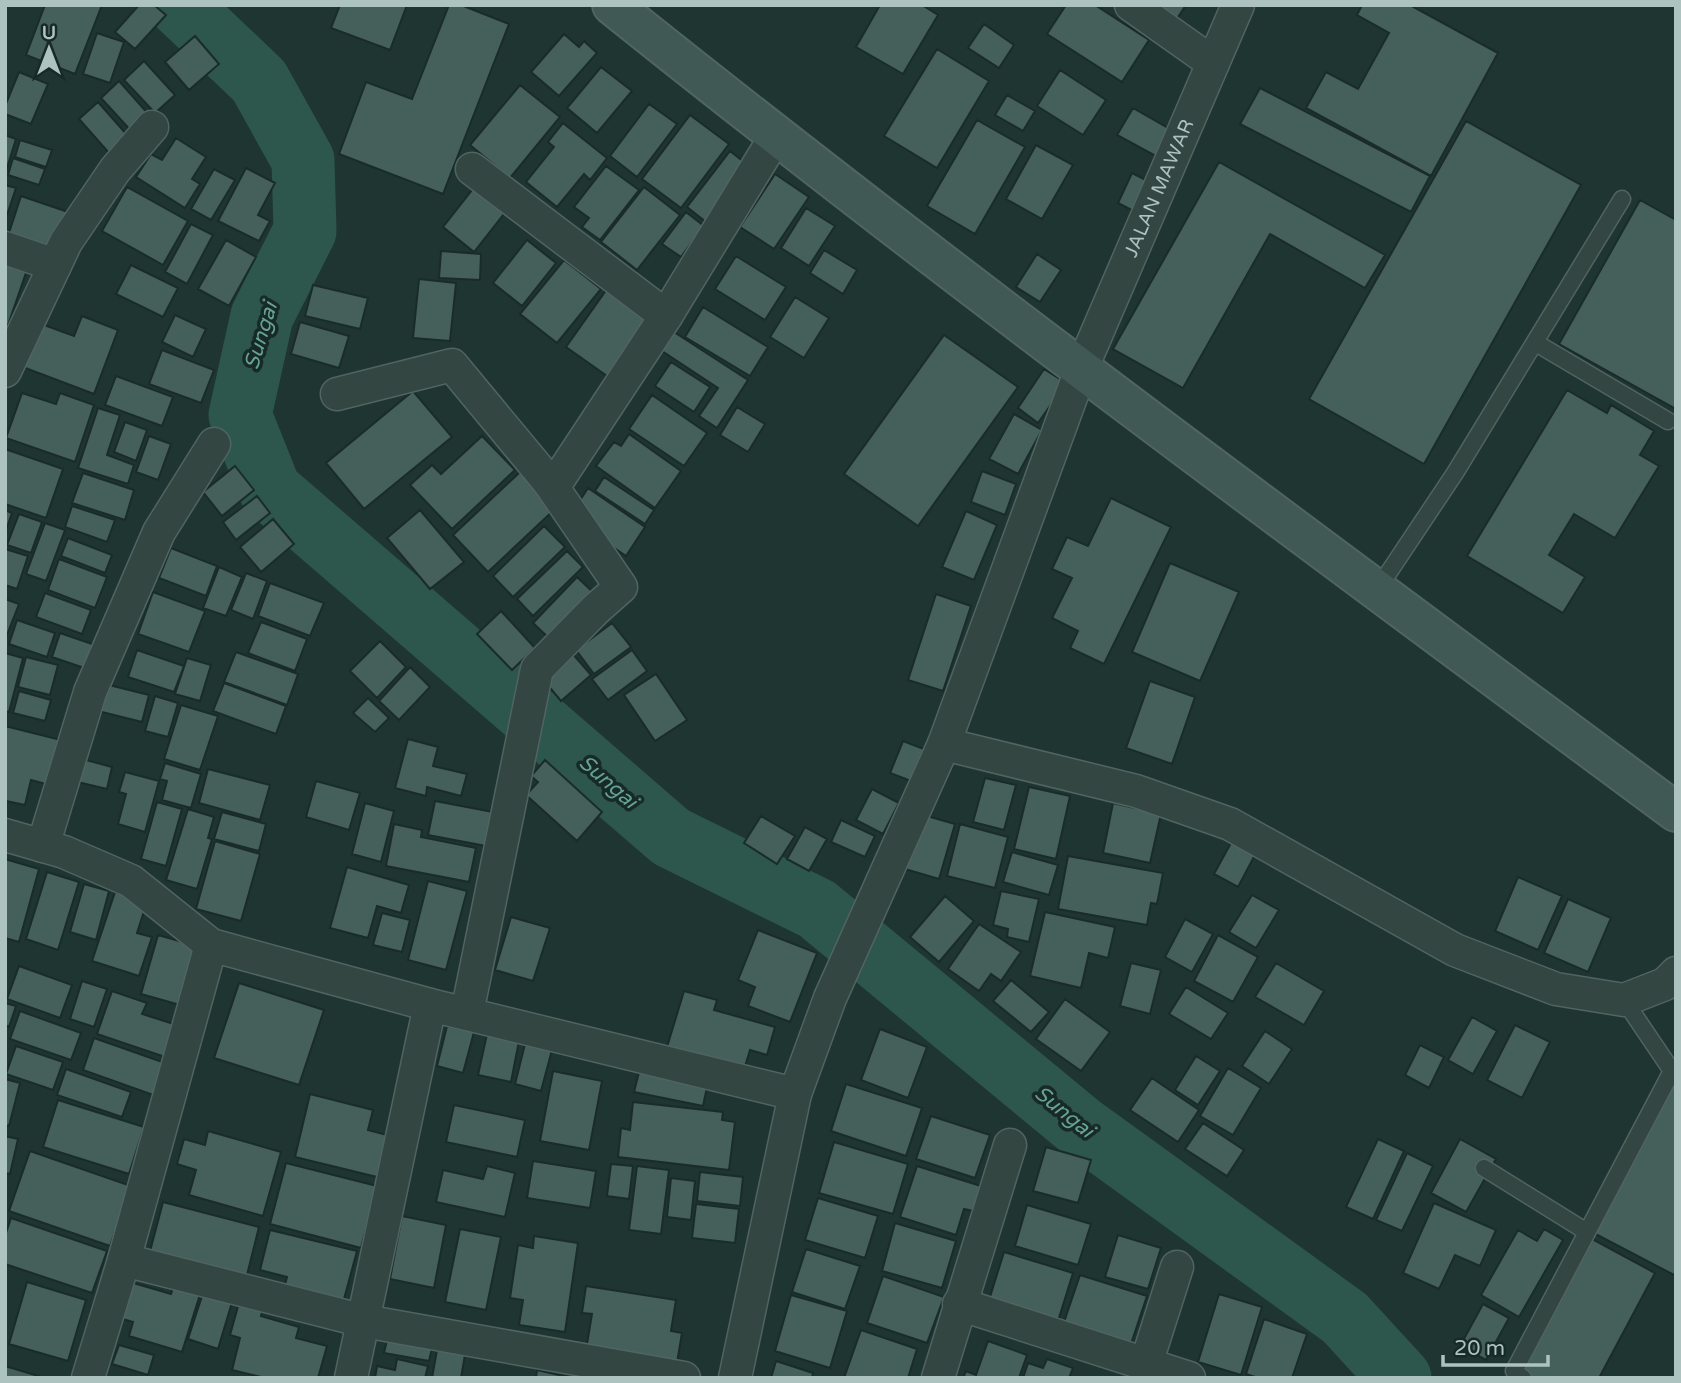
<svg xmlns="http://www.w3.org/2000/svg" width="1681" height="1383" font-family="'Varela Round',sans-serif">
<rect width="100%" height="100%" fill="#1f3531"/>
<g fill="none" stroke-linecap="round" stroke-linejoin="round">
<path stroke="#2d564d" stroke-width="63" d="M179 5 259 81 303 160 305 231 262 316 240 415 270 490 671 837 817 909 1081 1127 1345 1318 1400 1378"/>
</g>
<path fill="#455f5a" stroke="#1a2c29" stroke-width="2" d="M45 5H102L75 74 26 55Z
M139 5H154L166 15 135 49 115 32Z
M340 5H407L390 50 331 28Z
M449 5H461L509 24 443 194 339 154 366 82 412 99Z
M880 5H922L938 15 903 74 856 47Z
M1066 5H1095L1149 40 1122 82 1047 34Z
M1136 5H1186L1170 29Z
M1362 5H1410L1498 53 1431 176 1306 108 1326 72 1358 89 1389 33 1357 15Z
M984 24 1014 45 999 68 968 48Z
M97 33 124 42 110 83 83 74Z
M564 34 579 47 584 41 597 53 559 96 531 72Z
M195 36 219 64 189 90 165 62Z
M937 49 989 81 937 168 884 136Z
M144 61 175 95 155 113 124 80Z
M601 67 632 91 597 133 567 108Z
M1060 70 1106 100 1083 135 1037 106Z
M19 72 48 84 31 124 5 114V106Z
M119 81 151 117 133 133 101 98Z
M520 85 560 117 510 178 470 145Z
M1260 88 1430 176 1411 212 1240 124Z
M1007 95 1035 111 1023 131 995 115Z
M98 102 128 136 109 153 79 119Z
M649 104 677 124 637 177 610 156Z
M1133 108 1189 140 1174 166 1117 135Z
M690 115 729 144 681 208 642 179Z
M977 120 1025 147 975 234 927 206Z
M1466 121 1581 185 1424 464 1309 399Z
M563 123 607 158 590 180 584 174 557 207 526 182 554 147 548 142Z
M5 135 16 139 6 171H5Z
M176 138 206 157 192 179 200 184 185 208 136 177 151 154 162 160Z
M20 140 52 150 46 167 15 157Z
M1036 145 1073 165 1042 219 1006 199Z
M730 151 749 166 706 222 687 207Z
M13 158 45 169 39 185 8 175Z
M1219 162 1385 255 1365 288 1270 234 1183 388 1113 349Z
M606 166 639 190 600 240 582 227 589 218 574 207Z
M246 168 275 183 258 215 270 221 259 241 218 221Z
M214 169 235 180 211 220 191 209Z
M1132 173 1166 190 1151 220 1118 203Z
M775 174 809 197 774 249 740 227Z
M5 185 16 188 6 218H5Z
M476 185 507 210 474 252 443 227Z
M127 187 188 221 163 265 102 231Z
M644 187 680 215 637 270 601 242Z
M21 196 74 214 61 254 8 236Z
M1640 200 1676 220V409L1559 344Z
M806 208 835 226 809 266 781 248Z
M686 212 704 226 681 257 662 244Z
M191 224 213 235 187 284 165 272Z
M226 240 256 257 229 306 198 289Z
M527 240 556 263 522 306 493 283Z
M824 250 857 270 843 294 810 273Z
M441 251 481 254 480 280 439 278Z
M1037 254 1061 270 1040 302 1016 287Z
M5 256 29 264 6 331H5Z
M736 256 786 287 765 320 715 289Z
M564 260 601 289 557 343 520 314Z
M131 265 178 288 163 317 116 294Z
M419 279 456 283 450 341 413 338Z
M313 285 368 298 360 329 305 316Z
M607 289 648 318 607 376 566 347Z
M795 297 829 318 804 358 770 337Z
M703 307 768 347 750 376 685 337Z
M175 315 206 329 193 357 162 342Z
M82 316 118 330 94 394 20 366 36 322 74 336Z
M300 322 349 336 339 368 291 354Z
M674 332 748 380 717 428 699 416 718 388 662 351Z
M944 335 1018 387 918 526 844 474Z
M162 350 214 370 201 403 149 384Z
M671 362 710 387 694 412 655 386Z
M1044 369 1066 383 1038 423 1018 408Z
M116 376 173 397 162 426 105 405Z
M1567 390 1607 413 1611 405 1654 431 1640 455 1659 466 1615 538 1574 514 1549 555 1585 577 1563 613 1467 556Z
M413 391 452 437 364 509 326 463Z
M22 393 56 404 60 393 94 405 75 462 6 438Z
M652 395 707 433 684 466 629 429Z
M737 407 765 424 748 452 720 435Z
M98 408 120 415 107 455 134 465 128 484 78 468Z
M1014 414 1042 430 1018 474 989 459Z
M125 422 147 430 136 461 114 452Z
M629 434 681 471 655 508 596 466 614 442 621 446Z
M149 436 171 444 158 480 136 472Z
M482 436 515 470 452 529 410 485 432 465 441 474Z
M5 449 63 469 46 518 5 504Z
M235 466 254 490 222 516 203 492Z
M982 471 1016 484 1005 515 971 502Z
M520 472 555 509 488 572 453 535Z
M83 473 134 490 125 520 72 503Z
M604 477 654 510 645 524 595 491Z
M588 488 645 527 626 556 569 517Z
M257 496 270 513 236 540 223 522Z
M1111 498 1171 527 1104 664 1070 648 1078 631 1052 618 1072 578 1052 569 1067 537 1088 546Z
M72 506 115 520 107 542 65 527Z
M5 510 12 513 5 533Z
M420 510 464 562 430 589 387 538Z
M966 511 997 525 974 580 942 567Z
M19 514 42 522 31 553 7 545Z
M273 519 294 544 261 572 240 547Z
M45 523 65 530 46 581 26 574Z
M544 526 565 547 513 597 493 576Z
M68 538 112 555 105 573 61 556Z
M171 548 217 566 206 596 159 578Z
M5 549 28 556 17 589 5 585Z
M567 551 583 567 533 616 517 599Z
M59 559 107 577 95 608 48 590Z
M1170 563 1239 592 1200 681 1132 652Z
M219 567 242 577 226 616 203 608Z
M246 573 267 581 253 619 231 610Z
M577 577 596 595 552 641 533 623Z
M270 583 324 603 310 636 258 616Z
M153 592 205 611 189 652 138 634Z
M45 593 91 610 82 634 36 617Z
M936 594 971 606 943 691 908 680Z
M5 599 19 604 5 640Z
M501 611 535 648 512 670 477 634Z
M17 620 55 633 47 657 9 644Z
M261 622 307 639 295 671 248 653Z
M612 623 631 647 594 674 576 650Z
M60 633 98 646 90 670 52 657Z
M380 641 406 667 377 698 350 671Z
M137 650 184 666 174 692 128 677Z
M632 650 647 671 608 700 592 679Z
M236 652 298 674 287 705 224 682Z
M5 653 23 658 9 712 5 711Z
M572 653 591 675 561 701 542 678Z
M26 657 58 665 50 695 18 687Z
M187 658 211 665 200 701 175 694Z
M410 667 430 687 399 720 379 701Z
M656 674 687 720 655 741 624 695Z
M1150 681 1195 697 1172 764 1126 748Z
M224 683 286 706 276 734 213 711Z
M105 684 149 695 142 722 98 711Z
M19 691 51 700 45 721 13 713Z
M155 696 178 703 168 737 145 731Z
M368 698 389 718 375 732 353 713Z
M181 705 218 716 200 770 164 759Z
M5 726 65 741 53 786 31 780 25 805 6 801 5 806Z
M408 739 438 747 433 766 467 774 461 796 427 787 426 796 395 788Z
M903 741 924 749 911 781 890 773Z
M75 757 112 767 107 789 69 780Z
M545 760 602 812 577 841 526 795 538 782 531 776Z
M165 763 201 774 191 808 162 800 167 781 160 779Z
M208 769 270 785 260 820 199 803Z
M125 772 159 781 145 832 118 824 126 794 119 792Z
M985 778 1016 785 1004 830 973 822Z
M316 781 360 793 349 830 306 817Z
M1029 787 1070 796 1056 859 1014 849Z
M872 789 899 803 883 834 856 820Z
M435 801 493 812 486 846 428 835Z
M157 802 182 809 166 866 141 859Z
M365 803 394 811 381 862 352 854Z
M1113 803 1161 814 1150 863 1103 853Z
M188 809 214 817 208 838 212 839 197 889 166 880Z
M222 812 266 824 259 851 214 839Z
M920 814 955 824 939 879 905 869Z
M761 816 795 836 777 864 744 843Z
M841 820 875 836 865 857 831 842Z
M394 824 422 830 421 837 476 848 469 882 386 866Z
M960 824 1008 837 995 888 947 876Z
M805 827 827 839 809 871 787 859Z
M215 841 260 854 241 921 196 909Z
M1232 841 1256 853 1238 887 1214 874Z
M1012 852 1058 865 1049 895 1003 882Z
M1068 856 1163 873 1157 904 1151 903 1147 925 1058 909Z
M5 859 39 869 19 942 5 938Z
M347 867 409 885 401 913 377 906 368 938 330 928Z
M47 872 79 882 58 950 26 939Z
M1518 877 1562 896 1538 950 1495 931Z
M428 881 467 891 446 970 408 960Z
M84 884 109 891 96 940 70 932Z
M1001 891 1039 899 1029 942 1007 937 1008 929 993 925Z
M115 892 147 902 137 933 152 937 139 976 92 961Z
M1252 895 1279 910 1256 948 1229 932Z
M945 896 974 921 939 962 910 937Z
M1568 899 1611 918 1588 972 1544 953Z
M1045 912 1115 927 1108 958 1089 953 1081 988 1030 976Z
M382 913 410 920 402 952 373 945Z
M511 917 550 928 533 981 495 970Z
M1185 919 1213 934 1192 972 1165 957Z
M979 924 1021 952 1001 981 991 974 979 991 948 969Z
M758 930 817 953 790 1022 748 1006 755 987 738 980Z
M158 935 204 948 187 1007 141 994Z
M1218 935 1258 957 1233 1002 1194 981Z
M1131 963 1161 970 1150 1014 1120 1006Z
M1276 963 1324 991 1304 1025 1255 997Z
M19 966 72 985 60 1018 7 999Z
M1011 980 1049 1012 1031 1032 993 1001Z
M82 981 107 989 94 1027 70 1019Z
M239 983 324 1010 299 1085 214 1058Z
M1186 987 1228 1013 1211 1039 1169 1014Z
M112 991 147 1003 142 1014 177 1025 165 1057 97 1034Z
M684 991 717 1000 714 1010 775 1027 767 1055 750 1050 744 1070 667 1047Z
M1065 999 1110 1032 1081 1071 1036 1039Z
M5 1003 16 1006 9 1027 5 1025Z
M20 1011 81 1033 71 1060 10 1039Z
M1472 1017 1497 1031 1473 1074 1448 1060Z
M1515 1025 1550 1042 1522 1098 1487 1080Z
M447 1026 474 1032 463 1073 437 1066Z
M880 1029 927 1047 908 1098 861 1080Z
M1265 1031 1292 1049 1269 1084 1242 1066Z
M487 1034 519 1041 511 1082 478 1075Z
M94 1038 168 1064 156 1096 83 1070Z
M525 1044 552 1050 541 1091 515 1084Z
M1420 1045 1444 1057 1429 1088 1405 1075Z
M16 1046 63 1062 53 1090 6 1074Z
M1196 1056 1220 1071 1198 1105 1175 1090Z
M1674 1056 1676 1057V1276L1584 1228Z
M641 1064 709 1078 703 1106 634 1092Z
M1228 1068 1261 1088 1233 1135 1200 1116Z
M66 1069 131 1092 122 1117 57 1095Z
M553 1071 602 1081 589 1150 540 1141Z
M1152 1078 1199 1110 1178 1142 1130 1110Z
M5 1079 20 1083 9 1126 5 1125Z
M846 1084 922 1108 906 1156 831 1131Z
M310 1094 373 1110 368 1130 387 1135 377 1177 295 1157Z
M58 1100 144 1127 129 1174 43 1147Z
M633 1102 723 1112 722 1120 735 1122 729 1170 618 1157 621 1128 630 1130Z
M454 1105 525 1120 517 1157 446 1142Z
M931 1116 990 1135 975 1178 916 1159Z
M1203 1123 1244 1150 1227 1176 1185 1149Z
M208 1131 281 1152 263 1216 189 1195 196 1170 177 1164 184 1139 205 1145Z
M5 1136 18 1139 10 1174 5 1173Z
M1378 1139 1404 1151 1373 1219 1346 1207Z
M1460 1139 1496 1159 1466 1212 1431 1193Z
M834 1142 908 1164 893 1214 819 1193Z
M1046 1147 1091 1160 1078 1203 1033 1191Z
M30 1151 131 1186 110 1246 9 1211Z
M1407 1153 1433 1166 1402 1231 1376 1220Z
M533 1161 596 1171 590 1208 527 1198Z
M286 1163 377 1186 361 1248 270 1224Z
M611 1164 633 1166 629 1199 607 1196Z
M487 1166 515 1173 505 1217 436 1202 443 1170 483 1179Z
M637 1166 669 1170 661 1234 629 1230Z
M917 1166 981 1186 973 1211 964 1209 956 1235 900 1217Z
M700 1172 743 1177 740 1206 697 1201Z
M671 1178 695 1181 691 1220 667 1217Z
M818 1198 878 1216 865 1258 805 1240Z
M163 1202 259 1227 246 1279 149 1255Z
M1434 1203 1496 1230 1480 1266 1455 1255 1439 1289 1403 1273Z
M696 1204 739 1209 735 1243 692 1238Z
M1027 1205 1091 1224 1078 1265 1015 1246Z
M402 1216 446 1225 434 1288 390 1279Z
M11 1218 107 1251 92 1293 5 1264V1236Z
M895 1223 956 1241 942 1288 882 1271Z
M460 1229 501 1237 486 1310 445 1302Z
M1544 1229 1563 1240 1519 1317 1481 1295 1518 1230 1537 1241Z
M270 1230 357 1251 343 1303 284 1288 287 1277 260 1270Z
M1583 1234 1655 1273 1599 1378H1516Z
M1118 1235 1161 1248 1148 1289 1105 1277Z
M534 1236 578 1243 565 1332 519 1325 523 1300 510 1298 518 1245 533 1248Z
M806 1249 860 1266 845 1309 792 1292Z
M1004 1252 1073 1273 1058 1321 989 1300Z
M1080 1275 1147 1296 1130 1347 1063 1325Z
M883 1276 944 1297 927 1343 867 1323Z
M175 1281 202 1288 182 1352 129 1336 133 1322 119 1318 130 1282 171 1294Z
M27 1282 86 1300 68 1361 9 1344Z
M586 1286 676 1300 671 1331 682 1333 677 1363 586 1350 592 1314 582 1313Z
M204 1290 233 1299 218 1349 188 1339Z
M1219 1294 1262 1307 1241 1375 1198 1362Z
M791 1295 847 1311 830 1368 775 1351Z
M240 1299 264 1305 261 1316 299 1327 296 1338 327 1346 318 1378H265L232 1370 240 1338 230 1335Z
M1483 1304 1509 1318 1486 1360 1460 1346Z
M1264 1319 1307 1334 1292 1378H1258L1246 1374Z
M861 1330 917 1349 908 1378H844Z
M389 1331 434 1340 429 1361 384 1353Z
M988 1341 1027 1355 1019 1378H963L966 1371 976 1375Z
M119 1345 154 1355 148 1375 112 1364Z
M437 1350 465 1355 461 1378H432Z
M397 1359 428 1366 425 1378H375L377 1366 395 1370Z
M1047 1359 1073 1368 1069 1378H1023L1028 1363 1043 1368Z
M776 1361 813 1373 812 1378H771Z
M5 1366 45 1378H5Z
M537 1370 572 1378H536Z"/>
<g fill="none" stroke-linecap="round" stroke-linejoin="round">
<g stroke="#506461" stroke-width="19">
<path id="lane" d="M1536 343 1668 421
M1377 590 1455 473 1622 199
M1484 1168 1587 1232
M1523 1378 1514 1371 1672 1071 1624 1000"/>
</g>
<g stroke="#506461" stroke-width="35">
<g id="street">
<path d="M1131 5 1213 63"/>
<path d="M472 169 666 316"/>
<path d="M5 248 55 265"/>
<path d="M5 371 66 242 115 170 152 127"/>
<path d="M337 394 452 365 549 482 556 483 666 316 776 136"/>
<path d="M944 744 1136 791 1230 824 1455 950 1556 989 1624 1000 1665 984 1676 973"/>
<path d="M5 835 64 852 131 881 211 945 430 1005 795 1094"/>
<path d="M43 846 90 692 159 532 214 444"/>
<path d="M467 1013 537 669 596 609 621 587 549 482"/>
<path d="M124 1260 364 1321 684 1378"/>
<path d="M959 1304 1189 1378"/>
<path d="M1146 1364 1177 1267"/>
<path d="M88 1378 124 1260 211 945"/>
<path d="M351 1378 430 1005"/>
<path id="s1" d="M735 1378 795 1094 830 998 944 744 1081 370 1238 5"/>
<path d="M938 1378 1010 1145"/>
</g>
</g>
<g stroke="#506461" stroke-width="42">
<path id="secondary" d="M612 5C960 284 1319 547 1676 812"/>
</g>
<use href="#lane" stroke="#334642" stroke-width="16"/>
<use href="#street" stroke="#334642" stroke-width="32"/>
<use href="#secondary" stroke="#415955" stroke-width="38"/>
</g>
<g text-anchor="middle" dominant-baseline="central" stroke-width="7" stroke-linejoin="round" paint-order="stroke">
<g font-size="19" fill="#adc3c0" stroke="#182a27">
<text stroke="none"><textPath href="#s1" startOffset="1267">JALAN MAWAR</textPath></text>
</g>
<g font-size="21" font-style="italic" fill="#65a296" stroke="#182a27">
<text transform="translate(261 336) rotate(-73)">Sungai</text>
<text transform="translate(608 782) rotate(41)">Sungai</text>
<text transform="translate(1064 1112) rotate(39)">Sungai</text>
</g>
</g>
<rect width="1681" height="1383" fill="none" stroke="#adc3c0" stroke-width="14"/>
<g transform="translate(49 49)" stroke="#182a27" stroke-width="5" paint-order="stroke">
<path d="M0-5L12 26L0 18L-12 26Z" fill="#adc3c0"/>
<text y="-10" font-size="19" font-weight="bold" text-anchor="middle" fill="#adc3c0">U</text>
</g>
<path d="M1443 1355v10h105v-10" fill="none" stroke="#adc3c0" stroke-width="3.5"/>
<text x="1454" y="1355" font-size="21" fill="#adc3c0" stroke="#182a27" stroke-width="5" paint-order="stroke">20 m</text>
</svg>
